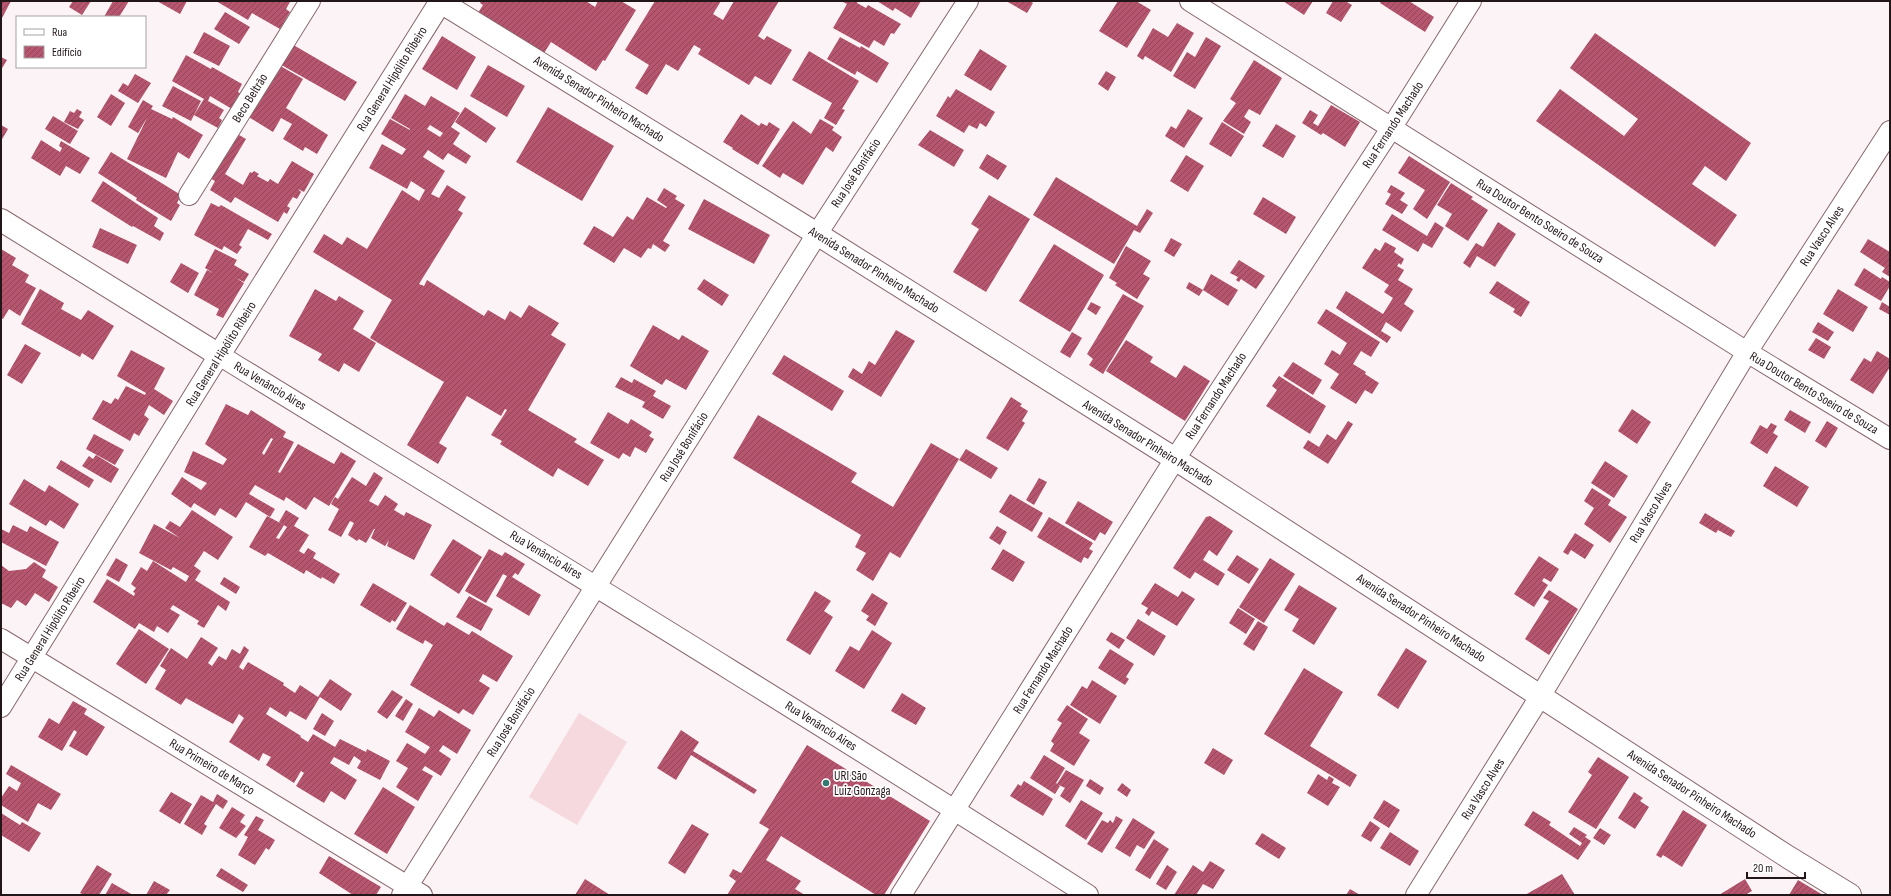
<svg xmlns="http://www.w3.org/2000/svg" width="1891" height="896" font-family="'Sofia Sans Condensed',sans-serif">
<defs>
<pattern id="building-hatch" width="6" height="6" patternUnits="userSpaceOnUse"><rect width="6" height="6" fill="#b5566e"/><path d="M-1 1l2-2M0 6l6-6M5 7l2-2" fill="none" stroke="#934659"/></pattern>
</defs>
<rect width="100%" height="100%" fill="#fbf3f5"/>
<path fill="#f6d9de" d="M579 713 627 742 577 825 529 797Z"/>
<path fill="url(#building-hatch)" fill-rule="evenodd" d="M1 1H11L1 20Z
M73 1H91L82 15 69 7Z
M113 1H129L119 17H104Z
M157 1H187L180 14Z
M216 1H288L290 2 286 9 290 12 280 29 252 13 248 20Z
M481 1H586L595 7 598 1H621L636 10 605 61 603 60 596 71 551 42 541 58 476 16 483 5 480 3Z
M655 1H721L713 14 723 20 734 1H779L758 36 764 40 767 36 792 50 771 85 755 76 749 85 698 54 701 49 694 45 678 71 666 64 647 95 635 88 649 65 625 50Z
M841 1H858L857 3 866 8 868 5 901 24 894 34 891 33 884 46 874 40 869 48 833 28 847 4Z
M877 1H921L911 18 895 8 893 11Z
M1006 1H1030L1033 3 1027 13Z
M1118 1H1136L1151 10 1127 48 1099 31Z
M1283 1H1313L1304 15Z
M1333 1H1345L1352 5 1341 22 1326 13Z
M1381 1H1409L1434 17 1425 32 1380 3Z
M225 12 250 27 239 44 214 29Z
M1177 23 1194 33 1171 72 1145 56 1143 60 1137 56 1153 28 1168 37Z
M204 32 230 46 219 66 193 53Z
M1595 33 1751 143 1726 181 1705 166 1692 184 1737 215 1715 247 1536 121 1560 89 1624 136 1638 119 1570 68Z
M442 36 476 57 457 90 422 69Z
M840 37 860 48 861 46 889 63 877 83 857 71 855 75 827 59Z
M1206 37 1221 46 1195 89 1173 76 1187 52 1195 57Z
M290 43 357 82 345 101 278 63Z
M980 49 1007 66 991 91 964 75Z
M809 51 859 81 842 109 845 110 836 125 824 118 832 103 792 80Z
M186 55 211 69 212 67 242 84 238 92 241 94 232 109 210 96 208 101 224 110 219 118 222 120 218 128 194 115 204 99 172 81Z
M1 57 7 60 1 70Z
M1254 60 1282 78 1260 115 1249 109 1244 117 1251 122 1244 134 1223 121 1236 103 1230 99Z
M277 64 303 79 286 108 328 135 317 154 305 147 303 151 283 139 292 124 281 118 273 132 247 116Z
M488 65 525 86 507 117 470 96Z
M1106 71 1116 77 1108 91 1098 84Z
M135 74 151 83 138 103 118 91 123 83 128 86Z
M173 86 201 101 191 121 162 106Z
M956 89 995 112 986 127 980 123 977 129 969 125 964 133 936 116 948 96 950 98Z
M111 94 125 103 111 126 97 117Z
M405 94 425 106 431 96 460 113 451 127 460 133 453 144 471 156 466 164 448 153 443 160 428 150 423 157 445 171 431 194 439 198 447 185 466 197 458 210 463 213 419 284 424 286 427 280 484 316 488 310 505 320 510 311 521 318 529 305 559 323 551 335 566 344 528 410 577 439 574 442 604 460 588 486 558 468 553 477 500 444 502 441 491 435 507 410 505 409 501 416 467 396 439 443 447 448 438 464 407 445 444 382 370 338 392 300 313 252 324 234 342 245 347 237 367 249 402 190 419 201 425 190 411 181 407 189 369 168 382 144 402 155 406 149 381 134 390 119 410 130V129L391 118ZM430 125 443 133 440 137 427 129Z
M143 100 153 106 151 109 172 119 173 117 203 135 189 159 178 152 166 178 127 159 147 118 138 133 128 127Z
M1331 105 1360 122 1345 147 1323 133 1321 135 1302 123 1310 110 1318 115 1313 123 1318 126Z
M465 107 496 128 486 143 455 122Z
M548 107 614 146 582 201 516 162Z
M77 109 82 112 79 117 84 120 78 129 64 122 70 111 74 113Z
M1188 109 1203 118 1184 148 1165 136 1171 126 1176 129Z
M741 114 759 126 761 123 767 126 769 122 780 129 758 165 732 149 733 148 723 142Z
M53 116 78 131 70 144 45 129Z
M820 119 834 127 832 130 842 137 833 152 826 147 803 185 783 173 780 178 762 166 793 121 811 134Z
M1222 122 1244 136 1231 157 1209 144Z
M1276 124 1296 136 1283 158 1262 146Z
M1 125 8 129 1 141Z
M930 130 964 150 954 167 918 145Z
M232 131 246 139 225 174 243 185 250 172 252 173 254 171 259 174 257 176 268 182 270 179 278 184 292 161 314 174 304 192 298 189 301 192 297 199 293 197 287 206 290 208 287 214 284 212 278 222 235 197 231 203 210 190 215 181 206 176Z
M41 140 60 152 62 148 59 146 61 141 90 158 80 174 66 166 60 176 31 158Z
M111 152 181 195 177 203 180 205 171 221 136 200 137 198 98 173Z
M987 154 1007 166 998 180 979 168Z
M1186 155 1204 166 1188 192 1170 181Z
M1409 156 1450 182 1427 219 1413 209 1425 190 1398 173Z
M1056 177 1137 226 1147 209 1153 213 1140 233 1134 230 1114 264 1033 215Z
M103 181 158 218 154 226 164 233 160 241 133 226 132 227 91 201Z
M1451 183 1473 197 1471 199 1488 210 1468 241 1445 226 1452 214 1437 205Z
M1391 185 1405 193 1400 200 1408 205 1402 214 1385 204 1391 194 1387 192Z
M664 188 677 196 675 199 685 205 663 241 670 245 665 252 653 244 651 249 648 248 641 258 624 248 614 263 583 244 594 226 613 237 627 216 633 220 647 197 666 208 667 207 657 200Z
M989 195 1030 219 986 292 953 272 979 229 971 224Z
M1263 197 1296 217 1286 234 1253 214Z
M704 199 770 235 754 264 688 229Z
M211 203 219 207 221 205 272 234 268 240 248 229 239 245 242 247 237 254 224 246 222 250 194 235Z
M1392 214 1427 236 1435 222 1444 228 1432 248 1423 243 1418 252 1382 230Z
M1498 222 1516 234 1495 267 1477 256 1470 268 1463 263 1476 243 1483 247Z
M100 228 137 245 128 264 92 247Z
M1171 238 1182 244 1174 257 1164 251Z
M1868 239 1890 252V277L1882 272 1885 268 1860 252Z
M1385 242 1396 248 1394 252 1404 259 1401 265 1399 263 1397 266 1404 270 1398 280 1413 289 1404 304 1414 311 1401 332 1386 322 1381 331 1391 337 1387 343 1336 308 1346 291 1383 314 1393 298 1384 292 1389 285 1362 268 1375 248 1380 251Z
M1054 244 1104 275 1070 332 1019 301Z
M1126 246 1151 261 1143 274 1150 278 1137 299 1115 285 1117 283 1109 278Z
M1 249 16 258 12 265 29 275 25 282 36 288 20 316 9 309 3 319 1 318Z
M215 249 237 260 234 265 249 274 244 282 236 278 244 283 223 318 216 315 219 309 194 295 207 270 213 273 205 268Z
M1239 260 1265 276 1256 289 1241 279 1239 282 1236 280 1238 277 1230 273Z
M181 263 199 273 188 293 170 282Z
M1864 268 1881 279 1882 277 1890 282V286L1881 301 1854 285Z
M1211 274 1238 290 1228 306 1203 290Z
M704 279 729 295 722 306 697 289Z
M1497 281 1530 302 1521 317 1513 312 1515 309 1489 293Z
M1189 282 1203 290 1199 296 1186 288Z
M40 289 64 303 61 309 81 320 88 310 114 326 93 360 82 353 80 357 21 324Z
M315 289 336 301 339 296 364 311 353 329 376 343 359 372 344 363 339 372 318 360 322 354 289 336Z
M1838 289 1868 307 1853 332 1823 314Z
M1123 294 1144 306 1103 374 1089 365 1093 359 1087 354Z
M1091 302 1101 307 1096 315 1087 309Z
M1882 302 1890 307V315L1879 309Z
M1326 309 1380 342 1371 357 1361 351 1353 364 1366 372 1365 374 1379 383 1372 394 1365 390 1356 404 1330 388 1339 374 1324 364 1332 350 1340 355 1347 343 1317 323Z
M1818 322 1834 332 1828 341 1812 332Z
M653 325 679 340 682 335 709 351 686 390 666 379 662 385 630 366Z
M896 330 915 341 881 397 848 377 853 368 862 374 869 361 875 365Z
M1072 332 1082 338 1070 358 1060 352Z
M1816 338 1831 347 1824 359 1808 350Z
M1126 340 1153 357 1150 362 1176 378 1184 365 1210 381 1185 421 1106 371Z
M25 344 41 353 22 384 7 375Z
M131 350 165 368 154 389 173 401 164 415 149 405 144 415 149 419 139 436 134 433 130 441 92 419 103 400 111 404 115 398 118 400 126 386 145 395 146 393 117 376Z
M1877 351 1890 359V367L1873 394 1850 380 1864 358 1871 362Z
M784 355 844 391 832 411 772 374Z
M1293 362 1322 380 1313 395 1283 376Z
M1279 376 1326 406 1310 434 1266 406 1277 390 1272 386Z
M621 377 632 383 634 379 656 391 653 396 671 406 663 419 642 407 645 402 615 387Z
M1011 397 1022 404 1020 406 1028 411 1022 421 1025 423 1008 451 986 438Z
M226 404 248 415 251 410 286 432 283 437 294 442 278 472 280 473 298 444 334 464 341 452 356 461 329 506 314 497 306 510 286 497 284 501 255 485 249 494 275 509 270 517 246 502 236 518 220 508 215 516 194 503 191 508 171 494 182 477 201 490 207 483 184 472 193 451 223 465 227 459 205 444ZM271 438 273 439 264 455 262 453Z
M1632 409 1651 422 1637 444 1618 431Z
M1790 410 1811 422 1805 433 1784 420Z
M608 412 628 424 631 419 652 432 649 436 654 439 646 453 635 447 630 457 623 453 619 459 590 443Z
M758 415 857 473 851 482 893 507 931 443 959 459 900 558 890 552 873 581 856 570 866 553 855 547 861 535 733 458Z
M1348 421 1353 424 1328 464 1303 448 1308 440 1319 447 1327 434 1336 440Z
M1827 421 1838 428 1826 448 1815 441Z
M1771 423 1777 426 1773 433 1778 436 1767 454 1750 443 1760 425 1767 429Z
M94 434 124 450 115 465 86 449Z
M966 449 998 468 991 479 959 460Z
M96 455 119 469 111 483 82 466 89 456 93 459Z
M61 460 94 480 89 488 56 468Z
M1605 461 1628 476 1614 498 1591 483Z
M1775 466 1809 487 1797 507 1763 486Z
M374 472 383 478 369 501 378 506 385 495 398 504 394 510 404 516 406 512 432 525 414 560 387 546 389 540 385 546 371 538 375 529H374L366 543 359 539 357 541 348 535 354 523 350 521 341 537 328 530 339 509 331 504 335 497 338 499 352 477 366 486Z
M1039 478 1047 482 1034 505 1026 500Z
M24 479 45 492 49 485 79 504 64 529 50 520 46 526 9 504Z
M1592 488 1611 500 1608 505 1627 517 1610 543 1584 524 1594 508 1584 501Z
M1010 494 1043 513 1032 532 999 512Z
M1078 501 1113 522 1105 535 1100 532 1095 541 1065 523Z
M192 510 233 537 218 560 204 551 194 566 201 571 195 580 230 602 226 611 218 605 204 628 197 624 199 621 173 605 170 609 180 615 168 633 157 626 154 632 139 623 135 629 93 602 107 579 134 596 135 593 133 592 136 588 131 584 141 567 147 571 153 561 186 582 189 576 173 567 171 570 139 553 154 524 180 538 165 528 170 521 180 527Z
M286 510 299 518 294 526 309 535 299 551 304 554 308 548 316 553 313 558 340 574 334 584 322 577 321 579 306 570 304 574 268 553 265 556 249 547 267 516 284 525 276 538 279 539 287 527 279 522Z
M1705 513 1735 531 1731 537 1718 530 1716 533 1699 523Z
M1210 516 1233 531 1217 556 1209 550 1203 560 1225 574 1218 586 1195 572 1190 579 1173 568 1206 517Z
M1049 517 1093 543 1089 549 1093 551 1088 559 1084 557 1081 563 1037 537Z
M13 525 27 532 30 526 59 542 46 566 1 542V529L9 533Z
M997 526 1007 532 1000 545 989 538Z
M1575 533 1594 545 1585 559 1571 550 1568 555 1563 552Z
M453 539 482 557 459 594 430 575Z
M489 549 502 556 505 552 525 564 518 575 515 573 512 577 541 595 529 616 496 596 507 576 503 574 486 603 465 591Z
M1003 549 1025 562 1013 582 991 569Z
M1237 555 1259 569 1249 584 1227 570Z
M1539 556 1559 569 1551 582 1544 578 1542 581 1548 585 1534 607 1514 594Z
M116 558 128 565 119 582 106 575Z
M1270 558 1295 574 1264 623 1239 607Z
M34 562 46 570 42 577 58 587 49 602 35 593 26 606 17 600 11 608 1 603V565L9 571 26 569Z
M224 577 240 587 236 594 220 584Z
M373 583 407 603 395 622 392 620 390 623 360 605Z
M1155 583 1178 597 1182 591 1195 599 1177 626 1152 611 1149 616 1145 613 1148 608 1141 604Z
M1299 585 1337 608 1314 645 1292 631 1299 619 1284 610Z
M1549 590 1578 609 1549 655 1525 639 1549 601 1543 598Z
M815 591 831 601 824 611 833 617 810 655 786 640Z
M872 593 888 603 875 626 866 620 869 616 861 611Z
M469 596 493 609 481 631 456 617Z
M410 605 444 626 447 622 469 635 472 631 513 656 497 682 483 674 479 681 490 688 473 715 463 709 459 714 410 685 433 645 425 640 423 644 396 629Z
M1238 608 1255 619 1246 634 1229 623Z
M1138 619 1166 636 1154 656 1126 638Z
M1258 621 1268 627 1254 651 1243 644Z
M139 629 169 649 146 684 116 664Z
M872 630 892 643 864 689 835 671 850 646 859 651Z
M1111 632 1125 640 1119 649 1106 640Z
M201 637 218 648 208 663 212 666 219 656 226 660 232 649 240 654 244 646 249 650 239 667 243 670 248 662 284 683 283 685 295 693 300 685 318 697 330 679 352 694 341 711 320 697 306 720 290 711 286 717 270 707 266 714 301 736 300 737 308 742 313 734 335 747 340 739 366 752 367 749 390 761 380 780 357 768 361 761 354 756 349 765 334 757 330 763 357 780 345 800 331 791 324 803 296 786 304 773 301 771 294 783 266 765 271 757 263 753 259 761 229 742 244 718 239 714 233 724 186 698 181 705 155 689 166 670 160 666 171 648 187 659Z
M1406 648 1427 661 1398 709 1377 695Z
M1110 649 1134 664 1126 677 1129 679 1125 685 1098 668Z
M1304 668 1343 692 1310 746 1357 775 1350 787 1264 734Z
M1092 680 1117 696 1100 724 1070 705 1082 686 1087 689Z
M392 690 403 697 387 719 377 712Z
M902 693 926 708 916 725 891 711Z
M406 699 413 704 403 721 395 716Z
M73 701 87 709 84 714 105 727 87 756 69 746 77 732 74 730 62 751 38 737 49 718 59 724Z
M1067 705 1088 719 1079 733 1090 740 1074 766 1050 751 1054 744 1051 741 1062 723 1057 720Z
M419 708 434 717 439 710 471 730 457 754 443 745 439 751 451 759 441 776 425 766 422 770 433 776 418 801 396 787 408 768 396 761 407 743 425 754 430 747 405 732Z
M322 713 334 721 325 736 313 729Z
M681 730 699 742 693 751 757 790 754 794 691 755 676 780 657 768Z
M807 745 930 821 884 895H876L781 836 766 860 801 881 795 889 805 895H727L736 881 729 876 733 869 741 873 769 829 759 823Z
M1213 748 1233 760 1224 775 1204 763Z
M1044 755 1065 768 1056 783 1060 786 1055 794 1030 778Z
M1598 757 1629 777 1596 829 1568 812 1592 775 1588 772Z
M11 765 61 794 51 810 38 803 28 822 1 805V798L9 786 17 791 21 783 6 774Z
M1066 770 1084 780 1070 803 1060 796 1065 788 1057 784Z
M1318 774 1327 780 1329 776 1334 779 1332 783 1340 787 1328 806 1307 793Z
M1090 779 1104 788 1100 795 1086 786Z
M1024 781 1053 799 1043 816 1010 796 1018 784 1021 786Z
M1122 783 1131 790 1127 797 1117 790Z
M383 787 415 807 387 854 354 834Z
M171 792 192 804 180 824 159 811Z
M1634 792 1643 798 1640 801 1649 807 1635 829 1618 818Z
M217 794 228 801 223 809 216 804 204 824 207 826 202 835 184 824 201 795 213 802Z
M1081 800 1103 813 1086 840 1065 826Z
M1384 800 1400 810 1389 828 1373 818Z
M232 807 245 815 240 822 246 826 236 838 219 828Z
M1683 810 1707 825 1682 867 1663 855 1661 858 1656 855Z
M1533 811 1551 822 1549 825 1580 846 1582 843 1569 834 1574 827 1587 835 1585 837 1591 841 1578 860 1524 825Z
M1 813 20 825 22 822 41 833 29 852 1 835Z
M256 816 264 820 258 830 275 840 269 850 266 848 255 865 238 855 248 837 244 835Z
M1116 816 1123 820 1102 853 1087 844 1102 820 1108 823 1110 820 1113 823Z
M1133 818 1155 832 1144 849 1137 845 1130 857 1115 848Z
M1370 821 1380 828 1371 842 1361 836Z
M692 824 709 834 685 874 668 863Z
M1600 828 1611 835 1604 845 1593 838Z
M1390 832 1419 851 1410 866 1380 848Z
M1262 833 1286 848 1279 859 1255 844Z
M1154 839 1169 849 1150 879 1135 870Z
M329 856 381 887 376 895H353L319 873Z
M1210 861 1225 870 1213 889 1203 884 1196 895H1174L1193 865 1203 872Z
M97 865 112 874 99 895H84L80 893Z
M1167 865 1177 872 1166 890 1156 884Z
M221 868 248 885 243 892 216 876Z
M1562 874 1575 895H1525Z
M585 879 610 895H575Z
M1745 879 1752 891 1745 895H1719Z
M1798 880 1823 895H1789Z
M154 881 170 890 166 895H146Z
M112 883 133 895H105Z
M1350 889 1360 895H1346Z"/>
<g fill="none" stroke-linecap="round" stroke-linejoin="round">
<g stroke="#88686e" stroke-width="22">
<path id="minor" d="M1190 1 1747 352 1890 439
M189 195 310 1
M1 639 422 895
M1 707 219 355C510 534 801 711 1088 895
M402 895 817 234 968 1
M901 895 1175 459 1392 127 1471 1
M1416 895 1541 695 1747 352 1890 131"/>
</g>
<g stroke="#88686e" stroke-width="24">
<path id="tertiary" d="M1 220 219 355 441 1"/>
</g>
<g stroke="#88686e" stroke-width="24">
<path id="secondary" d="M439 1 817 234 1175 459 1788 857 1850 895"/>
</g>
<use href="#minor" stroke="#fff" stroke-width="20"/>
<use href="#tertiary" stroke="#fff" stroke-width="22"/>
<use href="#secondary" stroke="#fff" stroke-width="22"/>
</g>
<circle fill="#317971" stroke="#fff" stroke-width="1.5" cx="826" cy="783" r="4"/>
<g text-anchor="middle" dominant-baseline="central" stroke-width="3.5" stroke-linejoin="round" paint-order="stroke">
<g font-size="13" fill="#221618" stroke="#fff">
<text transform="translate(392 79) rotate(-58)">Rua General Hipólito Ribeiro</text>
<text transform="translate(250 98) rotate(-58)">Beco Beltrão</text>
<text transform="translate(599 99) rotate(32)">Avenida Senador Pinheiro Machado</text>
<text transform="translate(1393 125) rotate(-57)">Rua Fernando Machado</text>
<text transform="translate(856 173) rotate(-57)">Rua José Bonifácio</text>
<text transform="translate(1540 221) rotate(32)">Rua Doutor Bento Soeiro de Souza</text>
<text transform="translate(1822 236) rotate(-57)">Rua Vasco Alves</text>
<text transform="translate(874 270) rotate(32)">Avenida Senador Pinheiro Machado</text>
<text transform="translate(221 354) rotate(-58)">Rua General Hipólito Ribeiro</text>
<text transform="translate(270 386) rotate(31)">Rua Venâncio Aires</text>
<text transform="translate(1814 393) rotate(31)">Rua Doutor Bento Soeiro de Souza</text>
<text transform="translate(1216 396) rotate(-57)">Rua Fernando Machado</text>
<text transform="translate(1148 443) rotate(32)">Avenida Senador Pinheiro Machado</text>
<text transform="translate(684 447) rotate(-58)">Rua José Bonifácio</text>
<text transform="translate(1651 512) rotate(-59)">Rua Vasco Alves</text>
<text transform="translate(546 555) rotate(31)">Rua Venâncio Aires</text>
<text transform="translate(1421 618) rotate(33)">Avenida Senador Pinheiro Machado</text>
<text transform="translate(50 629) rotate(-58)">Rua General Hipólito Ribeiro</text>
<text transform="translate(1043 670) rotate(-58)">Rua Fernando Machado</text>
<text transform="translate(511 722) rotate(-58)">Rua José Bonifácio</text>
<text transform="translate(821 726) rotate(32)">Rua Venâncio Aires</text>
<text transform="translate(212 767) rotate(31)">Rua Primeiro de Março</text>
<text transform="translate(1483 789) rotate(-58)">Rua Vasco Alves</text>
<text transform="translate(1692 794) rotate(33)">Avenida Senador Pinheiro Machado</text>
</g>
<g font-size="13" fill="#221618" stroke="#fff" text-anchor="start">
<text x="834" y="776">URI São<tspan x="834" dy="15">Luiz Gonzaga</tspan></text>
</g>
</g>
<rect width="1891" height="896" fill="none" stroke="#221618" stroke-width="4"/>
<rect x="16" y="16" width="130" height="52" fill="#ffffff" stroke="#a7a2a3"/>
<rect x="24" y="29" width="20" height="6" fill="#ffffff" stroke="#a7a2a3"/>
<text x="52" y="36" font-size="12" fill="#221618">Rua</text>
<rect x="24" y="46" width="20" height="12" fill="url(#building-hatch)" stroke="#a7a2a3"/>
<text x="52" y="56" font-size="12" fill="#221618">Edifício</text>
<path d="M1747 872v6h58v-6" fill="none" stroke="#221618" stroke-width="2"/>
<text x="1753" y="872" font-size="12" fill="#221618" stroke="#ffffff" stroke-width="3" paint-order="stroke">20 m</text>
</svg>
